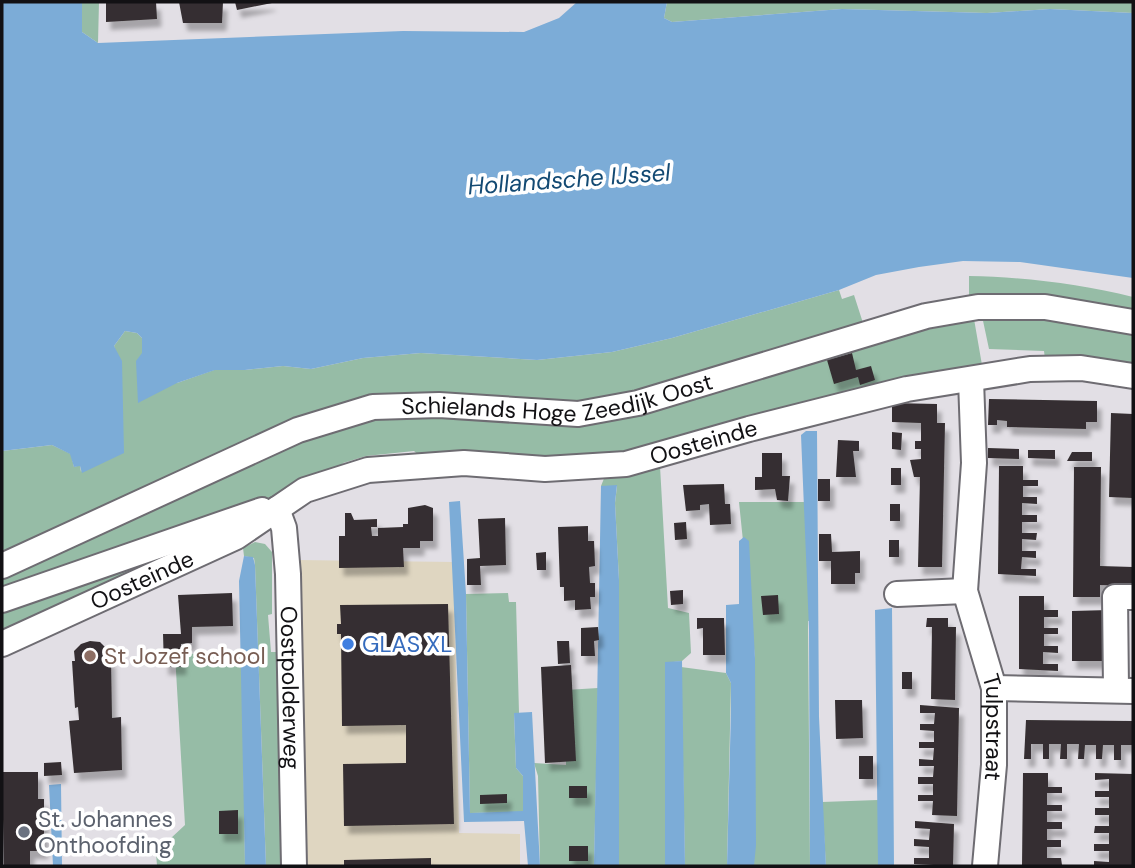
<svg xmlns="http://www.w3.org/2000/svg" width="1135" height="868" font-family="'DM Sans',sans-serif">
<defs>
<filter id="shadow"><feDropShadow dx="4.5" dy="8" stdDeviation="2" flood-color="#0004"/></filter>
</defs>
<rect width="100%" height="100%" fill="#e2dfe5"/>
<path fill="#dfd6c1" d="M297 560 454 562 459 833 520 834V866H306Z"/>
<path fill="#96bca6" d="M82 2H99L98 43 82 32Z
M667 2H1133V13L1050 9 987 13 842 9 672 22 664 18Z
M969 276C1024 277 1080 284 1133 297V314L969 299Z
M839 290 842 299 854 295 863 323 652 388 603 399 553 403 417 396 2 556V451L52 445 71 454 74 467 80 465 81 472 116 352 114 346 125 331 137 333 142 338V353L177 383 214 370H245L283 366 311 369 363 358 421 353 537 360 612 352 672 338Z
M982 316H1018L1133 332V369L1045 359 1044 351 989 349Z
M974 319 982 365 609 457 422 458 414 451 366 456 343 463 339 471 271 500 262 499 2 590V577L334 426 399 414 535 420Z
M660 466 668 608 689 613 691 653 682 661 665 663V866H619V580L615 503 617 486H601L605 476Z
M739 502H812L818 620 808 621 810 866H754L755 658Z
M255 542 265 544 272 552V614L268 615 271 652H281L284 866H266L255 565 254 558 244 556 243 548Z
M186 546 2 637V609Z
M508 593 509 602H516L519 713H514L516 768 523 776V812L470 813 466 594Z
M242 653 245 866H157L156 852 185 825 175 654Z
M681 667 726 673 731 683 727 866H685Z
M598 688 594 866H540L538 776 534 763 566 765V690Z
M878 800V866H826L822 802Z"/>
<path fill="#7cacd7" d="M2 2H82V32L98 43 403 31 524 32 559 18 577 2H667L664 18 672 22 842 9 987 13 1050 9 1133 13V278L1020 262 963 261 919 267 876 275 839 290 672 338 612 352 537 360 421 353 363 358 311 369 283 366 245 370H215L177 383 138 403 136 361 142 353V338L137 333 125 331 114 346 122 361 124 453 82 473 80 466 74 467 70 454 52 445 2 451Z
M806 431H817L819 717 826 866H810L809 629 801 435Z
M617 485 615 503 619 580V866H594L601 486Z
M460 501 466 594 470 813 523 811V776L516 768 514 713 532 712 540 866H528L524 821 464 822 449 502Z
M744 537 749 541 755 658 756 845 754 866H727L731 709V683L726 673V605L739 604V541Z
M244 556 253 557 255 565 266 866H245L239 581Z
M892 608 894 866H878L875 610Z
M682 661 685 866H665V662Z
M61 784 62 866H53L49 785Z"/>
<path fill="#352f31" filter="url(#shadow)" d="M106 2H156L157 19 106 22Z
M179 2H223L222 23H183Z
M235 2H271L272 3 237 10Z
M852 353 856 370 871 366 875 380 860 385 858 377 834 384 827 360Z
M989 399 1097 401V422H1086V429L1007 427V421L997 420V425H988Z
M892 403 937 404V423H945L942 567H918L920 477H914L910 460 921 459V449H915V441H921V423L892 422Z
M1111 413 1133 414V498L1109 497Z
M892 432 902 433 901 450 892 449Z
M838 440 859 441V451H853L856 477H836Z
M988 448 1019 449V459L988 458Z
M1028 450H1055V459L1028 458Z
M1072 452H1092V461H1067Z
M762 453H782V476H790L788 501 777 500 775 489 755 490V477H762Z
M999 466H1023V480H1038V486H1023V497H1037V504L1022 503V515H1037V522H1022V533H1037L1036 540 1022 539V551H1036V558L1022 557 1021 569H1036V576L998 574Z
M1074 467H1101L1100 566 1133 567V586L1100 585V597H1073Z
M891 468H901V485H891Z
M818 479H830V501H818Z
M724 484 725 504H730L731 524 710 525 709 504 700 505V510L686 511 683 485Z
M890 504H900V521H890Z
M425 505 433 508V541H420V548H403L404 567 339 568V536H345V513H351L354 520 377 519V527H371L372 536H378V528L403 527V524H408V508Z
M505 518 506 565 480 566 481 585H467V559L480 558 478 519Z
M686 522 687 539 675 540 674 523Z
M588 526V541H594L595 566 589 567 590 583H595V597H590L591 609 575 610V600L564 601V587H560L558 527Z
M819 534H831L832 552 860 551V573H855V584H831V561H819Z
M889 540H899V557H889Z
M546 552V570H537L536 553Z
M683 590V604L671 605 670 591Z
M232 593 233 626 192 627V643L181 644 182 667H164L163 634H181L178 595Z
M778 595 779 614 763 615 761 596Z
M1019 596H1044V610H1058V617H1044V628H1058V634H1044V646H1058V653L1043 652V664H1058V671L1019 669Z
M448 604 454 824 344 826 343 764 406 763V725L342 726 341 634H337V624H341L340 605Z
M1109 610V661H1072V611Z
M697 618H724L725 655H703V628L697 629Z
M927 618H948V627H956L955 700 931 699 932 627H926Z
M598 627 599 640 594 641 595 656H581V628Z
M90 641 100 642 107 649 108 659H111L112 718 121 717 122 770 74 773 69 721 79 720 78 707 75 708 72 661H75L74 651 81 644Z
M557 641H569L570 663 558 664Z
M571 665 576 761 545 763 541 667Z
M902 672H912V689H902Z
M835 700H862L863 738 836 739Z
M920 705 959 708 957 816 932 815 933 801H918V795H933V784H918V777H933L934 766H919V759L933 760 934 748H919V742H934V731L920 730V724H934L935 713H920Z
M1026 720 1133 721V745H1121V760H1114V745H1103L1102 759H1096V745H1085L1084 759H1078L1079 744H1067V759H1060L1061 744H1049V759H1043V744H1031V759H1024Z
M859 756H873V779H859Z
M61 762 62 775 44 776V763Z
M2 772H38V799H44V851H30V866H4Z
M1023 773H1048V787H1062V793H1047V805H1062V811H1047V822H1062V829H1047V840H1061V847H1047V858H1061L1062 865 1022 866Z
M1095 773 1133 774V866H1094V861L1109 862V851H1094V844H1109V833H1094L1095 826H1109V815H1095V808H1109V797H1095V791H1109V779L1095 780Z
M569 786H587V798H569Z
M507 794V803L480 804V795Z
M238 810V834H219V811Z
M915 821 954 824 953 866 914 864V858H929V847L914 846V839L929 840 930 829 915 828Z
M569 846H588V861H569Z
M431 858V866H344V860Z"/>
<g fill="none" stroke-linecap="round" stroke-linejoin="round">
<g stroke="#6e6c72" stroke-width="28">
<g id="minor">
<path id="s1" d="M971 380 974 463 965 591 994 688V765L985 866"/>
<path id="s2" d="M277 509 284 528 288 574 294 866"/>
<path id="s3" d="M2 566 298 430 373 407 439 405 578 414 638 403 926 316 978 307H1045L1133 322"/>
<path d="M897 594 965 591"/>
<path d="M2 600 262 510"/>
<path id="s4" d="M2 644 236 537 305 490 368 470 464 463 545 469 626 464 749 429 907 389 1030 369 1081 368 1133 376"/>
<path d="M994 688 1133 691"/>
<path d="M1116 689 1115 597H1133"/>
</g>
</g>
<use href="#minor" stroke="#fff" stroke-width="24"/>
</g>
<circle fill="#3f7fe0" stroke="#fff" stroke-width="2.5" cx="348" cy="644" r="7"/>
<circle fill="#8d6e63" stroke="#fff" stroke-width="2.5" cx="90" cy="656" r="7"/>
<circle fill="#6b7280" stroke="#fff" stroke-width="2.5" cx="24" cy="832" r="7"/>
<g text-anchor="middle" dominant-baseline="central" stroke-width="7" stroke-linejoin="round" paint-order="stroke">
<g font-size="23" fill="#121114" stroke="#fff">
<text stroke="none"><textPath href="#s3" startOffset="590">Schielands Hoge Zeedijk Oost</textPath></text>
<text stroke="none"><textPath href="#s4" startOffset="746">Oosteinde</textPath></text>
<text stroke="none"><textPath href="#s4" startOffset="154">Oosteinde</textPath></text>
<text stroke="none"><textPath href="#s2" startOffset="180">Oostpolderweg</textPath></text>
<text stroke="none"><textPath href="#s1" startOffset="352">Tulpstraat</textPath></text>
</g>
<g font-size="23" fill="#366cbe" stroke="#fff" text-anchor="start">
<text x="362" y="644">GLAS XL</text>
</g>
<g font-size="23" fill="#785e54" stroke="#fff" text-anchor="start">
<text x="104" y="656">St Jozef school</text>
</g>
<g font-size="23" fill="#5b616d" stroke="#fff" text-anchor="start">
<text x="38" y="819">St. Johannes<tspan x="38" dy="26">Onthoofding</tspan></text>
</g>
<g font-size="24" font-style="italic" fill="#134a73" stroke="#fff">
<text transform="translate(569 179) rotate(-4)">Hollandsche IJssel</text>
</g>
</g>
<rect width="1135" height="868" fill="none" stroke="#121114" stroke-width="7"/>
</svg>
